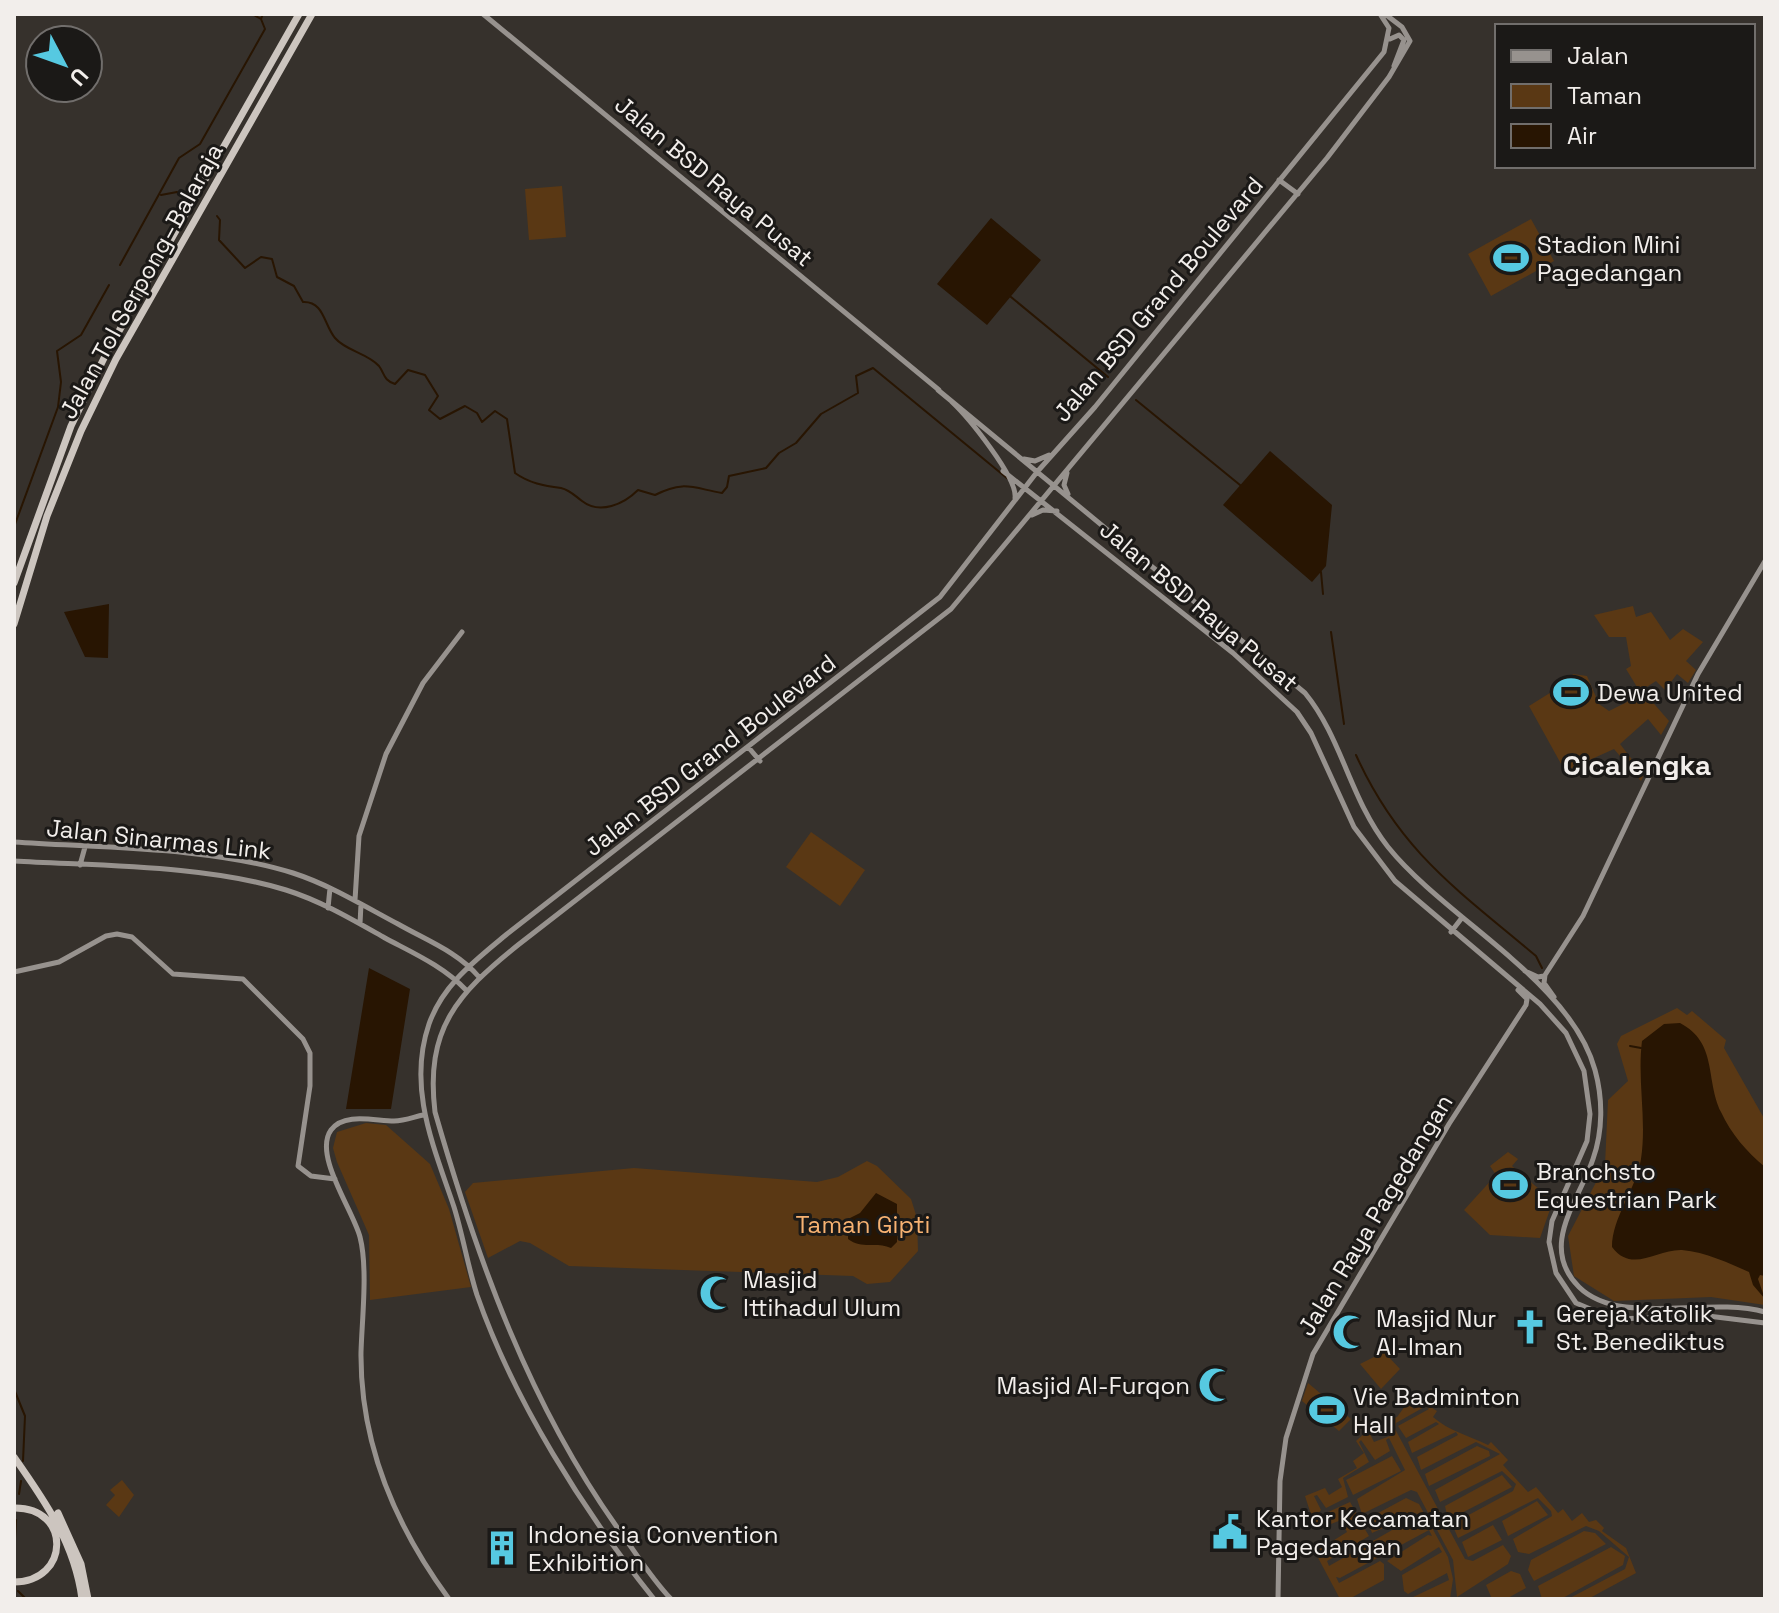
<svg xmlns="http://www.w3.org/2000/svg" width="1779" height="1613" font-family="'Space Grotesk',sans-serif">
<rect width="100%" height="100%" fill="#36312c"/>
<path fill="#5a3814" d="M562 186 566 237 529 240 525 189Z
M1531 219 1554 261 1491 296 1468 254Z
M1633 606 1636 617 1651 612 1670 640 1683 629 1703 642 1686 661 1696 670 1688 683 1677 674 1665 690 1656 681 1642 690 1669 721 1661 735 1648 719 1620 744 1644 775 1641 781 1614 749 1565 771 1529 706 1569 681 1573 674 1587 676 1599 704 1609 711 1627 702 1637 687 1626 669 1631 666 1626 637H1609L1594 615Z
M811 832 865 870 840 906 786 867Z
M1677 1008 1687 1015 1692 1011 1726 1040 1724 1048 1765 1120V1305L1711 1297 1614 1301 1574 1276 1568 1236 1605 1165 1608 1100 1628 1081 1617 1044 1621 1036Z
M366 1123 386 1125 430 1164 449 1209 471 1287 370 1300 369 1235 337 1162 333 1148 337 1132Z
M1508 1152 1518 1159 1512 1166 1553 1201 1540 1238 1490 1235 1464 1210 1496 1175 1490 1166Z
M867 1161 877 1166 911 1199 917 1218 918 1251 890 1282 867 1284 853 1276 569 1266 530 1243 520 1241 488 1258 465 1192 473 1183 634 1168 817 1182 838 1177Z
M1384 1352 1400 1369 1381 1389 1360 1364Z
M1308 1383 1351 1419 1339 1431 1302 1401Z
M1408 1402 1414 1409 1423 1402 1437 1411 1433 1417C1449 1431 1468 1435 1488 1445L1491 1442 1508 1460 1503 1465 1528 1492 1536 1487 1558 1513 1563 1509 1572 1521 1582 1513 1589 1522 1596 1520 1604 1528 1602 1531 1626 1548 1636 1573 1588 1599H1568L1625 1569 1629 1557 1599 1531 1586 1526 1529 1554 1518 1552 1513 1539 1552 1516 1551 1511 1538 1498 1458 1538 1452 1524 1513 1491 1516 1484 1502 1471 1440 1502 1435 1490 1500 1454 1476 1442 1421 1470 1417 1457 1458 1435 1456 1432 1412 1453 1408 1442 1439 1424 1436 1422 1406 1438 1398 1426 1429 1409 1426 1406 1396 1423 1395 1429 1465 1559 1473 1561 1503 1545 1511 1556 1508 1564 1457 1597 1453 1560 1417 1492 1411 1490 1362 1514 1357 1499 1405 1470 1389 1438 1386 1440 1390 1451 1375 1460 1361 1440 1359 1442 1369 1462 1343 1478 1348 1497 1326 1508 1317 1495 1314 1496 1321 1510 1315 1518 1350 1502 1358 1516 1345 1524 1346 1527 1360 1521 1369 1536 1327 1561 1329 1566 1415 1517 1420 1518 1416 1513 1372 1533 1367 1519 1406 1498 1419 1504 1448 1557 1453 1579 1450 1599H1409L1449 1580 1447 1573 1408 1594 1404 1591 1402 1575 1442 1552 1439 1547 1401 1571 1387 1561 1428 1535 1432 1536 1429 1530 1340 1578 1336 1577 1339 1583 1380 1561 1384 1564V1580L1349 1599H1340L1315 1552 1347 1532 1341 1520 1316 1530 1305 1496 1325 1488 1329 1495 1342 1487 1338 1479 1357 1468 1353 1461 1364 1453 1356 1441 1368 1430 1374 1442 1395 1434 1388 1420 1397 1417Z
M1477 1446 1489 1451 1490 1456 1429 1486 1425 1474Z
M1392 1456 1401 1471 1353 1495 1346 1480Z
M1502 1475 1512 1487 1448 1520 1445 1506Z
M122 1480 134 1495 119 1517 106 1505 115 1495 110 1490Z
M1537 1501 1548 1515 1508 1536 1502 1521Z
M1493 1525 1502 1540 1468 1557 1462 1542Z
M1584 1531 1595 1533 1606 1544 1534 1581 1528 1570 1531 1560Z
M1611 1547 1625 1556 1623 1565 1561 1599H1542L1538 1586Z
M1511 1571 1520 1574 1526 1588 1506 1599H1492L1486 1585Z"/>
<path fill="#281502" d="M991 218 1041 260 987 325 937 284Z
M1270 451 1332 505 1326 566 1312 582 1223 505Z
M109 604 108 658 85 657 64 612Z
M369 968 410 989 391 1109H346Z
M1680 1023C1718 1043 1705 1079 1721 1112 1731 1134 1747 1152 1765 1167V1276L1760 1275 1758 1279 1765 1299 1753 1285 1749 1272C1728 1263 1706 1252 1682 1250 1657 1249 1632 1274 1612 1247 1612 1217 1636 1190 1641 1159 1647 1119 1637 1081 1642 1041L1664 1024Z
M876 1193 897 1204V1242L891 1248C876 1241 862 1250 848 1239V1219L860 1213Z"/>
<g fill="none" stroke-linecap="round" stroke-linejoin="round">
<path stroke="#281502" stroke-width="2" d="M252 14 261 19
M161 195 177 192 182 196
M217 216 220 220 219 240 245 268 261 257 272 259 277 277 294 286 303 302C324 301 324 325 335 338 346 351 367 353 379 366 385 374 383 380 395 384L408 370 425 375 438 396 429 410 440 419 465 406 477 413 482 422 495 411 507 419 515 473C529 483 544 486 561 488 570 490 575 496 582 501 600 515 624 504 638 490L655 495C684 480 693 488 722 493L727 487 729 476 766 468 779 453 796 443 821 414 858 393 856 376 873 368 1008 479
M120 265 179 158 200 144 265 29 261 19 263 14
M1011 297 1108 377
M1136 400 1240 485
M14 527 58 407 61 382 57 351 81 335 109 285
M1321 572 1323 594
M1331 632 1344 724
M1356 755C1400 852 1458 890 1536 956L1542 968
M1630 1046 1641 1048
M14 1389 25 1416 23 1461
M19 1494 21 1481
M14 1557 16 1520
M18 1591 26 1599"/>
<path stroke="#97928e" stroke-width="5" d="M483 14 939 390
M1390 39 1399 35 1404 40 1394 66
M1279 180 1298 194
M938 390 1305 693C1342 738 1350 799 1388 847 1446 919 1571 981 1595 1070 1603 1099 1603 1131 1593 1159 1579 1201 1538 1246 1579 1287 1619 1327 1707 1296 1765 1312
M952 402C968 417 1018 478 1015 498
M1024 459 1035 461 1049 455
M1003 471 1233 653 1297 712 1311 733 1354 827 1395 881 1540 1004 1566 1033 1584 1071 1590 1114 1587 1141 1552 1221 1549 1242 1556 1273 1576 1303 1614 1319 1708 1316 1765 1323
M1067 473 1064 485 1068 494
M1032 515 1043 510 1057 511
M749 748 760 761
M14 842C101 848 211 847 293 873 330 885 364 906 398 924 426 940 458 952 479 977
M14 861C99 866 206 865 286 890 321 901 353 920 385 938 413 953 443 966 466 990
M80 865 85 847
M355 900 359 836 386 754 423 683 462 632
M328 908 330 888
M360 924 361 904
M1451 932 1461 919
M1525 971 1538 977 1544 976
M14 972 59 962 106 936 117 934 132 937 173 974 243 979 303 1039 310 1053V1086L298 1166 311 1176 335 1179
M1518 990 1527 999 1526 1005
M1554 997 1544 983 1545 975 1583 916 1698 674 1765 561
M423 1115C414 1117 404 1121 394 1121 375 1121 344 1112 331 1130 313 1155 353 1210 360 1237 368 1268 362 1319 361 1352 360 1444 396 1527 449 1599
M654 1599C584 1512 514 1401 477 1295 468 1267 463 1236 454 1207 434 1147 407 1088 429 1024 443 984 476 960 507 934L940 597 1037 472 1095 407 1384 52 1389 28 1380 14
M671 1599C651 1578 636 1553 619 1530 529 1404 478 1261 435 1112 425 1029 457 994 518 945L951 609 1327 158 1389 77 1410 41 1402 27 1385 14
M1278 1599 1280 1481 1286 1438 1313 1354 1449 1124 1526 1005"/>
<path stroke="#ccc5bf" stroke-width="7" d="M14 583 71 426 106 354 299 14
M14 624 47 516 81 431 116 359 312 14
M14 1457C45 1501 75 1544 82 1599
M14 1508C72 1507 70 1582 14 1582
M58 1513 81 1564 88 1599"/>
</g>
<defs>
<g id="stadium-bare" transform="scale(2.76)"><path d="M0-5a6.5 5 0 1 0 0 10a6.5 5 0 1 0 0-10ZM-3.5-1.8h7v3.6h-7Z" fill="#56c9e1" stroke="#1b1917" stroke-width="2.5" paint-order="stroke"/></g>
<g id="mosque-bare" transform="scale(2.76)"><path d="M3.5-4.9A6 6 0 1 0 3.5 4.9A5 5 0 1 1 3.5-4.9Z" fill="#56c9e1" stroke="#1b1917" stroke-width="2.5" paint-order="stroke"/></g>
<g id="church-bare" transform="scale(2.76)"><path d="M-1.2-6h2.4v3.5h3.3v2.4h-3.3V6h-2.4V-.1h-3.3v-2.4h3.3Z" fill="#56c9e1" stroke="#1b1917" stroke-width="2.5" paint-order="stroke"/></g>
<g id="civic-bare" transform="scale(2.76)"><path d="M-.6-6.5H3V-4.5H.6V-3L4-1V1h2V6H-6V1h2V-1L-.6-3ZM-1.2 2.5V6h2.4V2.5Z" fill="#56c9e1" stroke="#1b1917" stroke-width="2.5" paint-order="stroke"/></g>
<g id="building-bare" transform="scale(2.76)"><path d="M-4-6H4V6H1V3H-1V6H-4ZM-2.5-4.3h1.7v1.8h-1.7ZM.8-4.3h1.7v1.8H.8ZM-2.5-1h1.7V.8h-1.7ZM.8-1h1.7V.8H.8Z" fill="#56c9e1" stroke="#1b1917" stroke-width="2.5" paint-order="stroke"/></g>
</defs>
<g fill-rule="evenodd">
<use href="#stadium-bare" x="1511" y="258"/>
<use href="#stadium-bare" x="1571" y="692"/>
<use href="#stadium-bare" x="1510" y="1185"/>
<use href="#mosque-bare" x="717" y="1293"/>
<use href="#church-bare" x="1530" y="1327"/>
<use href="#mosque-bare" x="1350" y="1332"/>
<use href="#mosque-bare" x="1216" y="1385"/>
<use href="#stadium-bare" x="1327" y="1410"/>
<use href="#civic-bare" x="1230" y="1532"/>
<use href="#building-bare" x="502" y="1548"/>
</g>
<g text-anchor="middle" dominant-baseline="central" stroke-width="6" stroke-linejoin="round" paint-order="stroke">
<g font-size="24" fill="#f2eeeb" stroke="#1b1917">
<text transform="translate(714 181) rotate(40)">Jalan BSD Raya Pusat</text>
<text transform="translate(141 281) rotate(-61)">Jalan Tol Serpong–Balaraja</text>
<text transform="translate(1158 299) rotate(-50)">Jalan BSD Grand Boulevard</text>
<text transform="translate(1199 606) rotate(40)">Jalan BSD Raya Pusat</text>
<text transform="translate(710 755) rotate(-38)">Jalan BSD Grand Boulevard</text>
<text transform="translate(159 839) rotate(6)">Jalan Sinarmas Link</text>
<text transform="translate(1375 1215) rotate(-59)">Jalan Raya Pagedangan</text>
</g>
<g font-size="24" fill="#f2eeeb" stroke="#1b1917" text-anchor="start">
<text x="1537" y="244">Stadion Mini<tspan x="1537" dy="28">Pagedangan</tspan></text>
<text x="1597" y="692">Dewa United</text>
<text x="1536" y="1171">Branchsto<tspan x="1536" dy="28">Equestrian Park</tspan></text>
<text x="743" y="1279">Masjid<tspan x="743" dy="28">Ittihadul Ulum</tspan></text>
<text x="1556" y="1313">Gereja Katolik<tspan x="1556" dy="28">St. Benediktus</tspan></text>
<text x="1376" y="1318">Masjid Nur<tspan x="1376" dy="28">Al-Iman</tspan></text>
<text x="1190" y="1385" text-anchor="end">Masjid Al-Furqon</text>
<text x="1353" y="1396">Vie Badminton<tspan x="1353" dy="28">Hall</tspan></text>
<text x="1256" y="1518">Kantor Kecamatan<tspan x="1256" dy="28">Pagedangan</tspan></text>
<text x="528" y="1534">Indonesia Convention<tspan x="528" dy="28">Exhibition</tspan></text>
</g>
<g font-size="24" fill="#f7b272" stroke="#1b1917">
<text x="863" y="1224">Taman Gipti</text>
</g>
<g font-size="28" font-weight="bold" fill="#f2eeeb" stroke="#1b1917">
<text x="1637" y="765">Cicalengka</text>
</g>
</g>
<rect width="1779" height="1613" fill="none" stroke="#f2eeeb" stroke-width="32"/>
<rect x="1495" y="24" width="260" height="144" fill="#1b1917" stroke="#716e6c" stroke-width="2"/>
<rect x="1511" y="50" width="40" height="12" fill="#97928e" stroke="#716e6c" stroke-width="2"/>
<text x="1567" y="64" font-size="24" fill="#f2eeeb">Jalan</text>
<rect x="1511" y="84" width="40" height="24" fill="#5a3814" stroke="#716e6c" stroke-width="2"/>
<text x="1567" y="104" font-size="24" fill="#f2eeeb">Taman</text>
<rect x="1511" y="124" width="40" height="24" fill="#281502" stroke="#716e6c" stroke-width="2"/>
<text x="1567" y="144" font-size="24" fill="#f2eeeb">Air</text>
<g transform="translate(64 64) rotate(131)"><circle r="38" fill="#1b1917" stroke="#716e6c" stroke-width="2"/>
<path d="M0-6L14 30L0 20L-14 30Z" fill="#56c9e1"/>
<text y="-12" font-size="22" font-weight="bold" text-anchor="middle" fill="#f2eeeb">U</text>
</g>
</svg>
